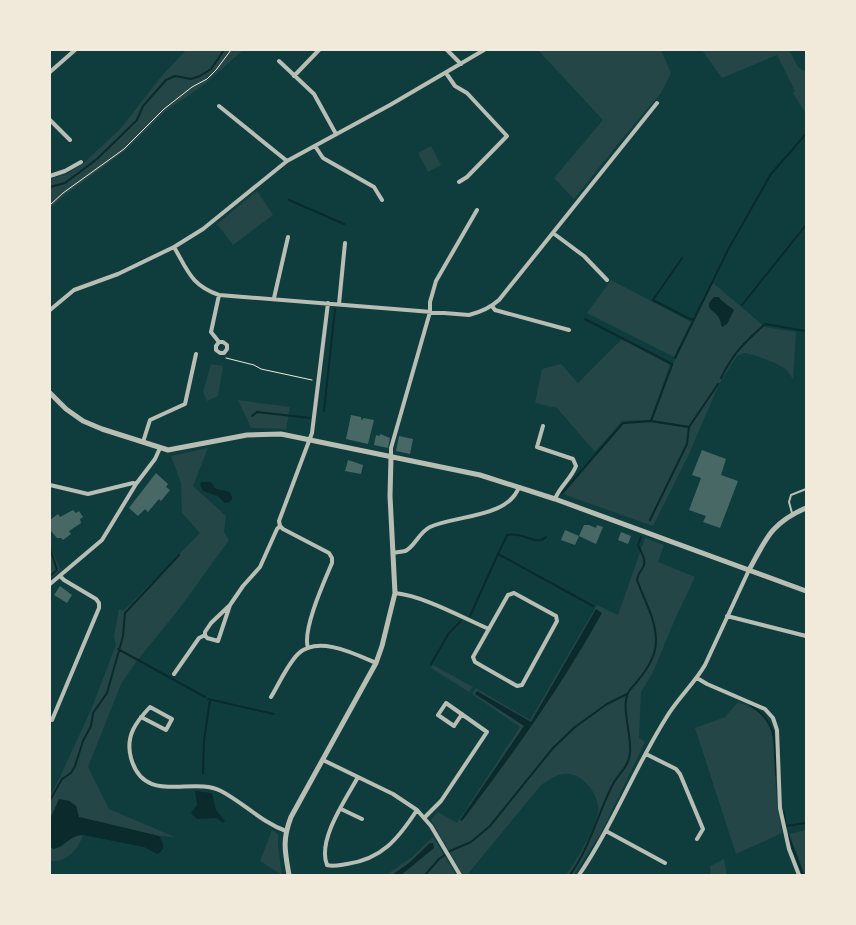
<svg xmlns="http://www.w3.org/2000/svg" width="856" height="925" font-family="'Asap Condensed',sans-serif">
<rect width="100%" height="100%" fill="#0f3d3e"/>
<path fill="#244646" d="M186 50H243L205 84 167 110 126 150 65 195 50 208V179L67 174 84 163 121 128 160 78Z
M538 50H661L671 73 661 93 622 139 574 199 554 178 603 120Z
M702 50H789L798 67 806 72V114L793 93 795 91 777 55 722 78Z
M431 146 441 165 428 172 418 153Z
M257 191 273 215 233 245 217 224Z
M611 280 691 322 674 357 587 313Z
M713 283 765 327 796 332 793 379 786 369 773 362 754 355 744 353 737 356 719 384 689 454 653 526 563 494 623 424 651 422 687 428 688 426 652 420 673 364Z
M622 339 670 365 650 420 622 421 595 452 557 408 535 403 542 369 561 364 578 383Z
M211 364 223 366 218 396 207 401 203 392Z
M238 400 290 407 286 429 251 428Z
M208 448 193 486 226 516 224 532 229 540 179 609 136 662 121 684 88 767 109 809 175 837 159 836 79 817 76 806 69 801 59 800 50 819V796L60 777 91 710 116 645 114 637 119 609 123 611 200 533 182 513 181 483 171 456Z
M645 538 664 545 658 562 695 577 675 619 653 672 641 692 639 738 645 742 602 831 574 875H566C578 857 592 835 598 813 601 798 585 775 569 774 558 772 549 780 541 785L467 875H463L431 820 438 812 457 823 520 727 472 694 476 688 530 720 597 605 618 615Z
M50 546 61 570 50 579Z
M433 665 473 687 469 692 431 668Z
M738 702C756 709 764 713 772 731L777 804 782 833 736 854 695 728 725 717Z
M272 830 278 834V846L282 875 260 861Z
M806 830V875H805L789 834Z
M75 835H83C78 849 67 863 50 861V847L54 849 61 847Z
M433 837 456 875H386L412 857Z
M724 859 727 875H711L710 866Z"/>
<path fill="#0a2a2b" d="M714 297H719L721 300 734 310 727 324 722 327C721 325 721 322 720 320 716 309 701 310 714 297Z
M202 482H211L215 488C222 492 232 488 232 499L230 502 225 503 218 496 203 491 200 484Z
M596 609 602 613C561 687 513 754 462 821L460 820 524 726 475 694 477 691 531 722Z
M195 791 212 793 216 810 225 821 223 823 216 818 197 819 191 813 197 805Z
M59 799 69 801 76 806 79 817 159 836C164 843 166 850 157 854L144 847 83 835C71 835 65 845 54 849L50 847V819Z
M430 843H433L434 848 401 875H392L409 863Z"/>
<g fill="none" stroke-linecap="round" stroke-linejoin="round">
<path stroke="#0a2a2b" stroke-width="2" d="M50 187 65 183 97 159 137 120 143 106 166 80 175 76 191 79 200 76 211 69 224 50
M289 200 344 224
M682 258 653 300 690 319H693
M742 305 806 225
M585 319 672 364
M675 358 729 248 771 174 806 134
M721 378C734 352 744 343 765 324L806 331
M324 411 335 309
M252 416 257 412 310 418
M651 421 672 365
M562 493 623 423 651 421 689 427
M650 520 687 444 689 427 718 384
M50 548 57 570 50 576
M498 554 507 535C523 531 537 547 546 537
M470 616 498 554 593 606
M118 649 205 697
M431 664 449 633 461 621
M208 699 274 714
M751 706C779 722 775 747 776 775
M203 774 204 741 210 700
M50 800 62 779 71 773 75 766 83 741 91 726 93 713 107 693 123 636 125 613 179 555
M784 812 786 828
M786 826 806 823
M788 835 803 875
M425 875 439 859 450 851 471 842 490 826 553 748 575 727 607 704 627 694
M570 875C590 847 597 816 612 786 617 775 629 767 630 753 632 737 621 707 628 693 629 690 633 687 635 684 645 672 656 658 656 641 656 619 644 600 637 580 638 574 639 573 642 569 648 561 641 553 638 545L641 537"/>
</g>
<path fill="#486865" d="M351 415 361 417V419L363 420V418L374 420 368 444 346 439Z
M380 434 390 438 388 448 374 445 376 435 380 436Z
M399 436 413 439 410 454 396 451Z
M702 450 726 459 721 475 738 481 720 528 703 522 706 516 689 510 701 478 692 475Z
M348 460 363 465 361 474 345 471Z
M156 473 168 484 166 487 170 490 161 501 159 499 148 512 145 509 138 516 129 508Z
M73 510 76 513 79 511 83 517 80 519 81 523 69 531 71 534 63 540 61 538H57L51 531 50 520 58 514 60 517Z
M584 525H589L596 528 597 525 603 527 596 544 579 536Z
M565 530 579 536 575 545 561 540Z
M621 532 631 536 628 544 618 540Z
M60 586 72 595 67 603 54 595Z"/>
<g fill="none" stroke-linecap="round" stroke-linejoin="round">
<path stroke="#f1e9da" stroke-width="1" d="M50 205 63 193 124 149 164 109 192 87 207 79 216 70 231 50
M226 358 254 365 261 369 312 380"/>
<path stroke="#b8beb3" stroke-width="2" d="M792 513 789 502 791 495 806 489"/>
<path stroke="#b8beb3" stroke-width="4" d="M447 50 461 64
M279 61 314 94 336 134
M50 72 75 50
M446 73 455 86 467 93 507 136 467 177 459 182
M294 76 319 50
M219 106 287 161
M50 120 70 140
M315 146 323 158 374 187 382 200
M50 176 65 171 81 162
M553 233 584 256 607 280
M174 247C188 271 191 285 219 295L469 315C481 312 490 308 499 300L657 103
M219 295 211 332 219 342H223L227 345V349L224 353H220L216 350V346L219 342
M274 298 288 237
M339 304 345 243
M492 306 495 310 569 330
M50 310 74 290 118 274 174 247 203 229 287 161 390 105 484 50
M543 426 537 447 573 459 576 466C571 479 560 486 555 499
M143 442 150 420 185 404 196 354
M391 457V448L430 312V302L436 281 477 210
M50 485 88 494 133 483 136 484
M393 553C397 552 401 552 405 551 414 548 419 532 430 527 456 515 508 518 519 487
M50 584 102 540 136 484 155 459 160 448
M395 593C424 596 461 617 489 629
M514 593 556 616 557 621 522 685 517 686 475 662 473 657 508 595Z
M727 616 806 636
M205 635 207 638 218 641 230 605
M308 648C302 630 324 582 332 563V558L329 553 283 529 280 526 279 521 312 433 328 303
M174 674 199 638 205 635V632L211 623 230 605 243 586 260 567 277 529 280 526
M697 678 707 684 765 709 773 718 777 730 780 808 789 849 799 875
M271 697C279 684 287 665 298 654 318 635 355 654 376 663
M141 717 166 730 172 719 150 707C136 722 125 736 131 758 144 806 192 776 221 791 244 803 261 822 286 831
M52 720 99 608V603L96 599 64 580 60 576
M646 754 676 769 680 774 703 829 697 839
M323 760 393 794 417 810 431 826 460 875
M358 777C346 799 317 840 327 865 333 867 340 865 347 864 382 859 398 839 417 810
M341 809 362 819
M424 818 441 801 487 732 446 703 438 715 454 726 462 714
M606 831 665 863
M579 875C613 825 634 769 666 718 677 699 694 684 705 665L749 570"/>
<path stroke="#b8beb3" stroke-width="5" d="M50 393 66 409 83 421 102 429 168 450 247 435 281 434 480 475 555 499 806 591
M749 570C766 539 771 523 806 508
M289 875C285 852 282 840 291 817L376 663 382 646 395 593 390 496 391 457"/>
</g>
<rect width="856" height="925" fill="none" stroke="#f1e9da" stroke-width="102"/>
</svg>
